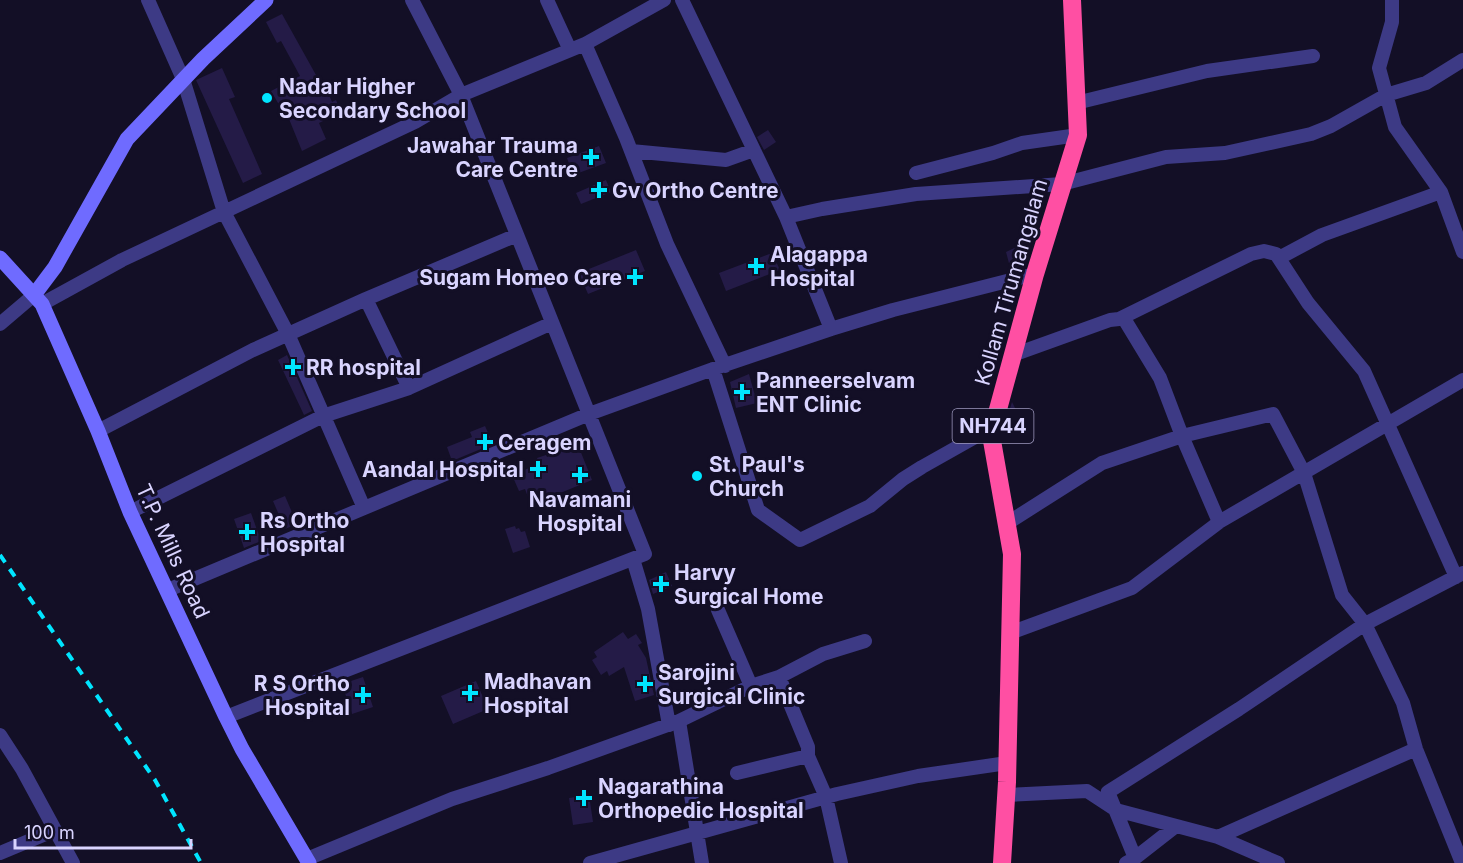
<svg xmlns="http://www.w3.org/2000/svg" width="1463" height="863" font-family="Inter,sans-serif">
<rect width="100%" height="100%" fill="#130f26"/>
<path fill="#241b47" d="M282 14 321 84 324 83 332 102 336 100 341 112 319 123 326 139 302 151 287 114 285 115 271 91 300 76 281 41 277 43 266 22Z
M222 68 235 97 229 99 262 174 243 183 196 80Z
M768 130 776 142 764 150 757 137Z
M599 146 606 163 573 175 567 158Z
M606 180 611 192 581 204 576 193Z
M1025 243 1029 255 1024 263 1010 267 1006 252Z
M636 250 645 271 588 294 579 273Z
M772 253 780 270 726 291 719 273Z
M287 355 312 411 304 415 278 360Z
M749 374 757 403 736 408 730 382Z
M1012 402 1016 410 1018 409 1030 434 1018 440 1017 437 1014 438 1012 434 1008 436 1004 428 1006 422 1009 420 1007 418Z
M485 426 493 444 452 461 447 447 472 437 470 432Z
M578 445 592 480 531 505 525 489 519 491 512 475 539 464 537 458 546 455 547 457Z
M285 496 297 524 285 529 273 501Z
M251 513 261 541 244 548 234 519Z
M515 526 516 529 519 528 521 532 525 531 530 547 513 553 505 529Z
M666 572 672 586 653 594 649 580Z
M623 632 628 639 636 634 642 643 638 645 646 658 654 695 635 701 624 667 609 676 607 671 601 675 592 660 597 657 594 652Z
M363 677 373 707 352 714 342 684Z
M476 681 488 709 453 724 441 696Z
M589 795 593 822 573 825 569 798Z"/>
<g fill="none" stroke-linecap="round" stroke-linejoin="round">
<path stroke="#3d3a85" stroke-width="14" d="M148 0 183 79 224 212 288 334 364 508
M547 0 570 50
M682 0 786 217 831 329
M1392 0V22L1379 68 1395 127 1441 192 1463 252
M585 44 626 138 667 244 725 366
M1076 103 1207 71 1313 56
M631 151 726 160 754 150
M916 173 993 153 1022 143 1078 135
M786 217 822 209 916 194 1062 184 1166 157 1225 153 1311 134 1331 126 1386 95 1426 83 1463 60
M517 235 366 299 409 388 552 323
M1279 258 1322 235 1441 192
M42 304 122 260 415 122 461 95 585 44 664 0
M1123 317 1160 378 1182 436 1219 522 1463 380
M0 324 34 295
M1013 355 1110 320 1119 319 1251 254 1264 251 1276 254 1308 303 1364 371 1456 577
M713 369 758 510 800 540 870 506 903 479 922 467 993 427
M98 431 253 350 366 299
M130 512 323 416 409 388
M1006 524 1102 463 1182 436 1273 414 1304 473 1342 595 1365 624 1403 703 1416 749 1462 863
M633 559 648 609 669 725
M168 590 589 414 713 369 831 329 893 310 1035 274
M718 610 751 686
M1010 633 1132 588 1222 520
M779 677 808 747V756L826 797 841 863
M226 717 645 554 461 95 412 0
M679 721 751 686 779 677 823 654 865 641
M0 735 22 769 73 863
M737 773 808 756
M1006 795 1087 791 1116 810 1218 837 1278 863
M1218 837 1416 749
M0 853 55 830
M1135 858 1176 826
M307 859 452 799 548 768 679 721 702 863
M590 863 837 794 918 776 1007 763
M1126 863 1135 858 1108 792 1239 709 1365 624 1463 573"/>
<path stroke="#6f6bff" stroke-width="15" d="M0 258 42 304 98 431 130 512 226 717 242 749 309 863
M34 295 55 267 127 139 203 59 266 0"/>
<path stroke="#ff4fa3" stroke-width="18" d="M1002 863 1007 782 1012 554 991 435 1035 274 1078 135 1072 0"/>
<path stroke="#00e5ff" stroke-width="4" stroke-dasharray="9 8" stroke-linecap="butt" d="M0 555 155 780 201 863"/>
</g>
<g fill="#00e5ff" stroke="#130f26" stroke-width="2">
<circle cx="267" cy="98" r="6"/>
<path d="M588 148h6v6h6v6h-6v6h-6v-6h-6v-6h6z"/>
<path d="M596 181h6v6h6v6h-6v6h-6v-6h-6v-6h6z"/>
<path d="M753 257h6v6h6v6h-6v6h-6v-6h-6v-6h6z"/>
<path d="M632 268h6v6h6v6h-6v6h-6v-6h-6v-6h6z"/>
<path d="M290 358h6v6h6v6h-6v6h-6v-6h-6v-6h6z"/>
<path d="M739 383h6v6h6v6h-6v6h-6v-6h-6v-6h6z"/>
<path d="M482 433h6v6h6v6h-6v6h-6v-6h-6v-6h6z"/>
<path d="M535 460h6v6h6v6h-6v6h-6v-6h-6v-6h6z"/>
<path d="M577 466h6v6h6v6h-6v6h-6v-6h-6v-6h6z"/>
<circle cx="697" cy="476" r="6"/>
<path d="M244 523h6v6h6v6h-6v6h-6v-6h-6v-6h6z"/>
<path d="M658 575h6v6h6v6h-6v6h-6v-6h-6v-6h6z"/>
<path d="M642 675h6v6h6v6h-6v6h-6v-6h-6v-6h6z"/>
<path d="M467 684h6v6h6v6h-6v6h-6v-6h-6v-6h6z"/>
<path d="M360 686h6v6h6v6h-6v6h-6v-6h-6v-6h6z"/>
<path d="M581 789h6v6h6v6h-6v6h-6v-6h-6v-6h6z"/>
</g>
<g text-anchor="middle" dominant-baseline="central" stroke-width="6" stroke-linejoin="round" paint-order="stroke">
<rect fill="#130f26" stroke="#9e99be" stroke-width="1.5" x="952.5" y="409" width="81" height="34" rx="4.5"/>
<g font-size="20" font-weight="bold" fill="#d9d4ff">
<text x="993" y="426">NH744</text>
</g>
<g font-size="21" font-weight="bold" fill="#d9d4ff" stroke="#130f26" text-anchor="start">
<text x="279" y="86">Nadar Higher<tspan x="279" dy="24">Secondary School</tspan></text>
<text x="578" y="145" text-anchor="end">Jawahar Trauma<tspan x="578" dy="24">Care Centre</tspan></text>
<text x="612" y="190">Gv Ortho Centre</text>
<text x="770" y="254">Alagappa<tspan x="770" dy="24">Hospital</tspan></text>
<text x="622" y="277" text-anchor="end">Sugam Homeo Care</text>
<text x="306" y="367">RR hospital</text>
<text x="756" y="380">Panneerselvam<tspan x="756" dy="24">ENT Clinic</tspan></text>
<text x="498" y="442">Ceragem</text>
<text x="709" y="464">St. Paul's<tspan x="709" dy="24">Church</tspan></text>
<text x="524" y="469" text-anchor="end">Aandal Hospital</text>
<text x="580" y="499" text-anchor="middle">Navamani<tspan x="580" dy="24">Hospital</tspan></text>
<text x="260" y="520">Rs Ortho<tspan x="260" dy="24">Hospital</tspan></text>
<text x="674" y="572">Harvy<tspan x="674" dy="24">Surgical Home</tspan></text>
<text x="658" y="672">Sarojini<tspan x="658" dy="24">Surgical Clinic</tspan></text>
<text x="484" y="681">Madhavan<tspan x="484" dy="24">Hospital</tspan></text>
<text x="350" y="683" text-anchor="end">R S Ortho<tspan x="350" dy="24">Hospital</tspan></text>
<text x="598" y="786">Nagarathina<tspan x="598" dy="24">Orthopedic Hospital</tspan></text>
</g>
<g font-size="21" fill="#d9d4ff" stroke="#130f26">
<text transform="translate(1011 282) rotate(-74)">Kollam Tirumangalam</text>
<text transform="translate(173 551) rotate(65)">T.P. Mills Road</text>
</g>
</g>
<path d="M15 839v9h176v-9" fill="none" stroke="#d9d4ff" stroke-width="3"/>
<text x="24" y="839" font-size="18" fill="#d9d4ff" stroke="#130f26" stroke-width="4.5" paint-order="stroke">100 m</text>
</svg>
